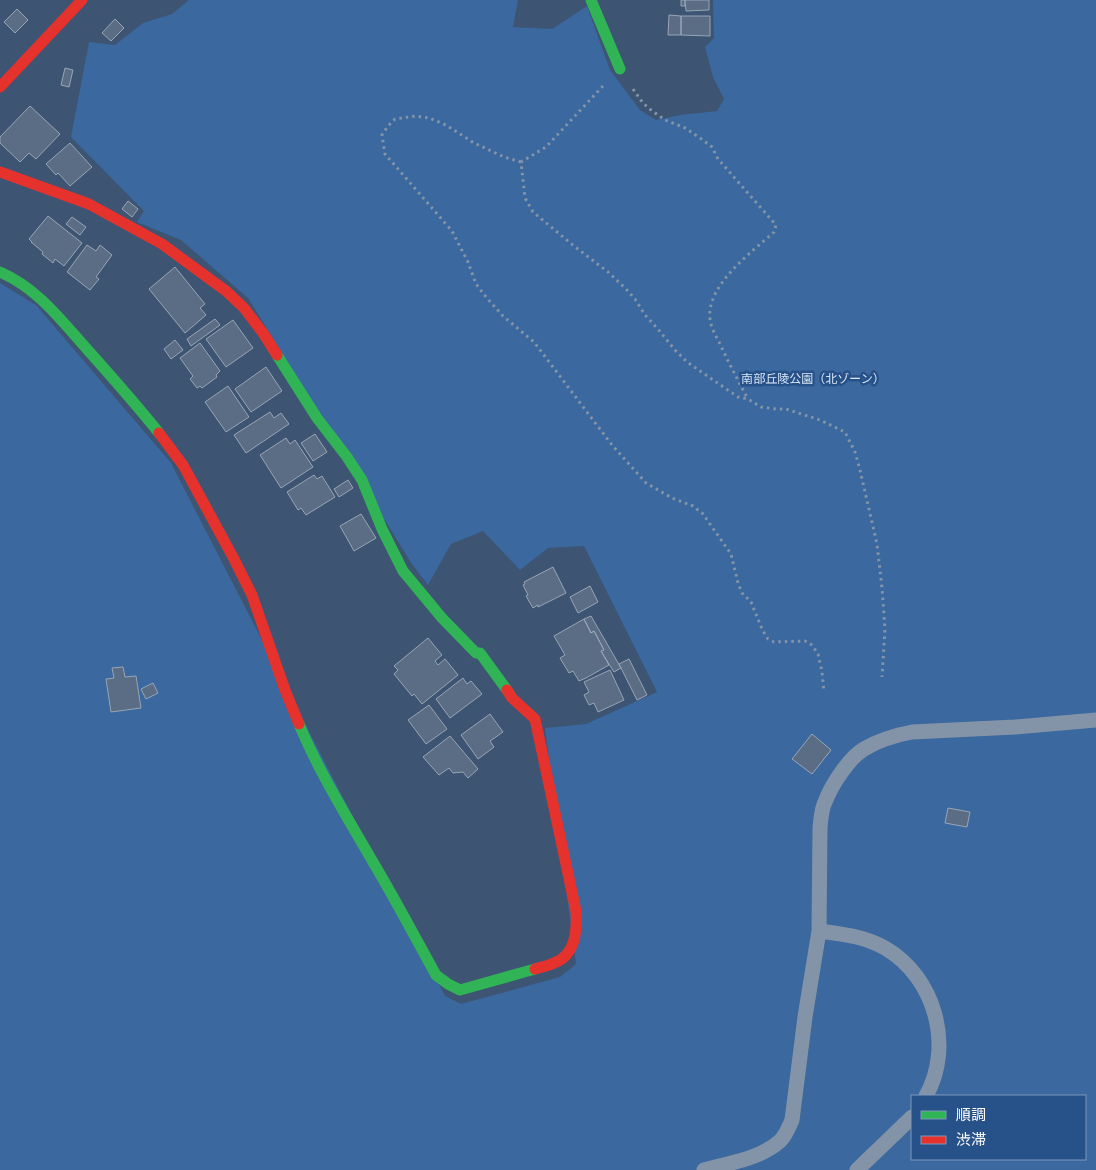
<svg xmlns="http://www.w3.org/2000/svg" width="1096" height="1170" font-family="Lato,'Noto Sans JP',sans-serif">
<rect width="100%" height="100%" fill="#3d5473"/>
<path fill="#3b689e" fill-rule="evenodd" d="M189 0H518L513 27 552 29 587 6 610 70 640 110 656 120 680 115 717 111 724 99 713 77 705 47 714 38 713 0H1096V1170H0V283L36 305 171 463 445 996 461 1004 560 977 576 964 545 728 586 724 657 692 584 546 548 548 520 570 483 531 451 544 428 585 412 564 248 298 181 240 137 222 144 211 71 137 89 42 115 45 143 23 172 14ZM912 1096H1085V1159H912Z"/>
<path fill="#5a6d85" stroke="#98a5b6" d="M681 0H685V6H681Z
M685 0H709V10L686 11Z
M17 9 28 20 15 33 4 22Z
M669 15 681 16V35H668Z
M681 16H710V36L681 35Z
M115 19 124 28 111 41 102 33Z
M65 68 73 70 69 87 61 85Z
M30 106 60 134 36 159 29 153 20 162 0 143V137Z
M70 143 92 167 70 186 58 173 56 175 46 164Z
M128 201 138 209 132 217 122 209Z
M48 216 82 243 64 266 55 259 53 263 42 254 43 252 31 242H32L29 239Z
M72 217 86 227 80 235 66 224Z
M87 245 96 251 100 245 112 255 96 277 99 279 90 290 67 272Z
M175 267 205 304 200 308 206 315 185 333 149 289Z
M215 319 220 325 191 346 187 339Z
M233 320 253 348 226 367 206 339Z
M175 340 183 350 171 359 164 349Z
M200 343 220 371 216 375 217 377 202 388 200 386 197 388 190 379 193 376 180 358Z
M266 367 282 391 251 412 235 389Z
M228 386 249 417 226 432 205 402Z
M270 412 274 418 281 413 289 424 246 453 234 435Z
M315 434 327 452 313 461 301 443Z
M286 438 290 444 295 440 313 467 281 488 260 455Z
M314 475 317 479 322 476 335 497 306 515 301 508 298 510 287 492Z
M348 480 353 488 339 497 334 489Z
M361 514 376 538 354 551 340 526Z
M553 567 566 593 538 607V605L533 608 526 596 528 595 523 585 525 584 524 582Z
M590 586 598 602 578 613 570 597Z
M591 616 621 668 614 672 601 651 604 650 594 631 591 633 584 619Z
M584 619 591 633 594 631 604 650 601 651 609 665 586 678 579 681 573 671 569 673 560 658 565 655 554 636Z
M428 638 442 655 435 661 438 665 445 659 458 675 422 704 414 694 412 696 394 674 398 670 394 666Z
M629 659 647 695 637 700 619 664Z
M123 667 125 677 136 676 141 708 111 712 106 679 114 678 112 668Z
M610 670 624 700 598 712 594 703 589 705 584 695 589 692 584 682Z
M463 678 467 684 471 681 482 694 450 718 436 699Z
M153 683 158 693 146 699 141 689Z
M429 705 447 729 426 744 408 720Z
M490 714 503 732 490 741 494 747 478 759 461 735Z
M812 734 831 750 812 774 792 759Z
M450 736 478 769 468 778 463 772 453 773 449 768 439 775 423 757Z
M948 808 970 812 967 827 945 823Z"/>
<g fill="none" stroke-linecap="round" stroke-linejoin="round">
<path stroke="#8494a8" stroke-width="3" stroke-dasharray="2.5 4" stroke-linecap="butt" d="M603 86 546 147 521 162 525 198 533 212 574 246 608 272 626 289 635 299 645 315 657 328 675 350 687 362 738 397 748 399 761 407 776 409H786L820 420 845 432 855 452 860 470 877 544 882 588 885 629 882 677
M633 89 643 103 651 110 665 120 685 128 703 140 712 147 718 159 776 225 774 232C752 252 706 285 710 319 711 328 716 336 720 344 729 363 738 381 748 399
M521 162 504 157 474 143 446 125 429 118 416 116 395 119 388 126 382 135 385 154 452 231 468 262 476 284 486 297 503 316 534 342 612 445 646 483 672 498 693 506 703 514 731 554 738 583 742 593 751 602 762 629 768 639 774 642 805 641 812 645 818 654 822 672 824 692"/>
<path stroke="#8494a8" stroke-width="15" d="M819 931C842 934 864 936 885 948 935 977 954 1046 926 1096
M704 1170C729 1163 760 1159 780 1141 786 1135 789 1127 792 1120L805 1017 819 931 820 828C821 819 821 810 825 802 832 784 849 758 864 749 879 740 896 735 912 732L1015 727 1096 720
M857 1170 912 1117"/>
<path stroke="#30b455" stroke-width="11" d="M591 0 620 69
M0 272C37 288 60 319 86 348 111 376 136 404 159 433
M277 355 317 418 347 457 362 480 382 529 403 571 442 618 476 653H480L507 690
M299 724C319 772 347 817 373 862 395 899 415 937 436 975L448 984 460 990 535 969"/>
<path stroke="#e5322d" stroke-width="11" d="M0 87 82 0
M0 172 89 204 162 244 226 291 244 308 263 333 277 355
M159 433 183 465 234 559 252 595 285 690 299 724
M507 690 512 698 535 719 576 911C577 930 576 955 554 963 548 966 541 967 535 969"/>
</g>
<g text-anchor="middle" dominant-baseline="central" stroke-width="5" stroke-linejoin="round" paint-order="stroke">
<g font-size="12" fill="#d8e6f7" stroke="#275189">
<text x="813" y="378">南部丘陵公園（北ゾーン）</text>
</g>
</g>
<rect x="911" y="1095" width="175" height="65" fill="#275189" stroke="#7d97b8"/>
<rect x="921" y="1111" width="25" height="8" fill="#30b455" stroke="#7d97b8"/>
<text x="956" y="1120" font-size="15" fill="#ffffff">順調</text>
<rect x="921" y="1136" width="25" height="8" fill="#e5322d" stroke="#7d97b8"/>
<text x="956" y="1145" font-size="15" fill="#ffffff">渋滞</text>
</svg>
